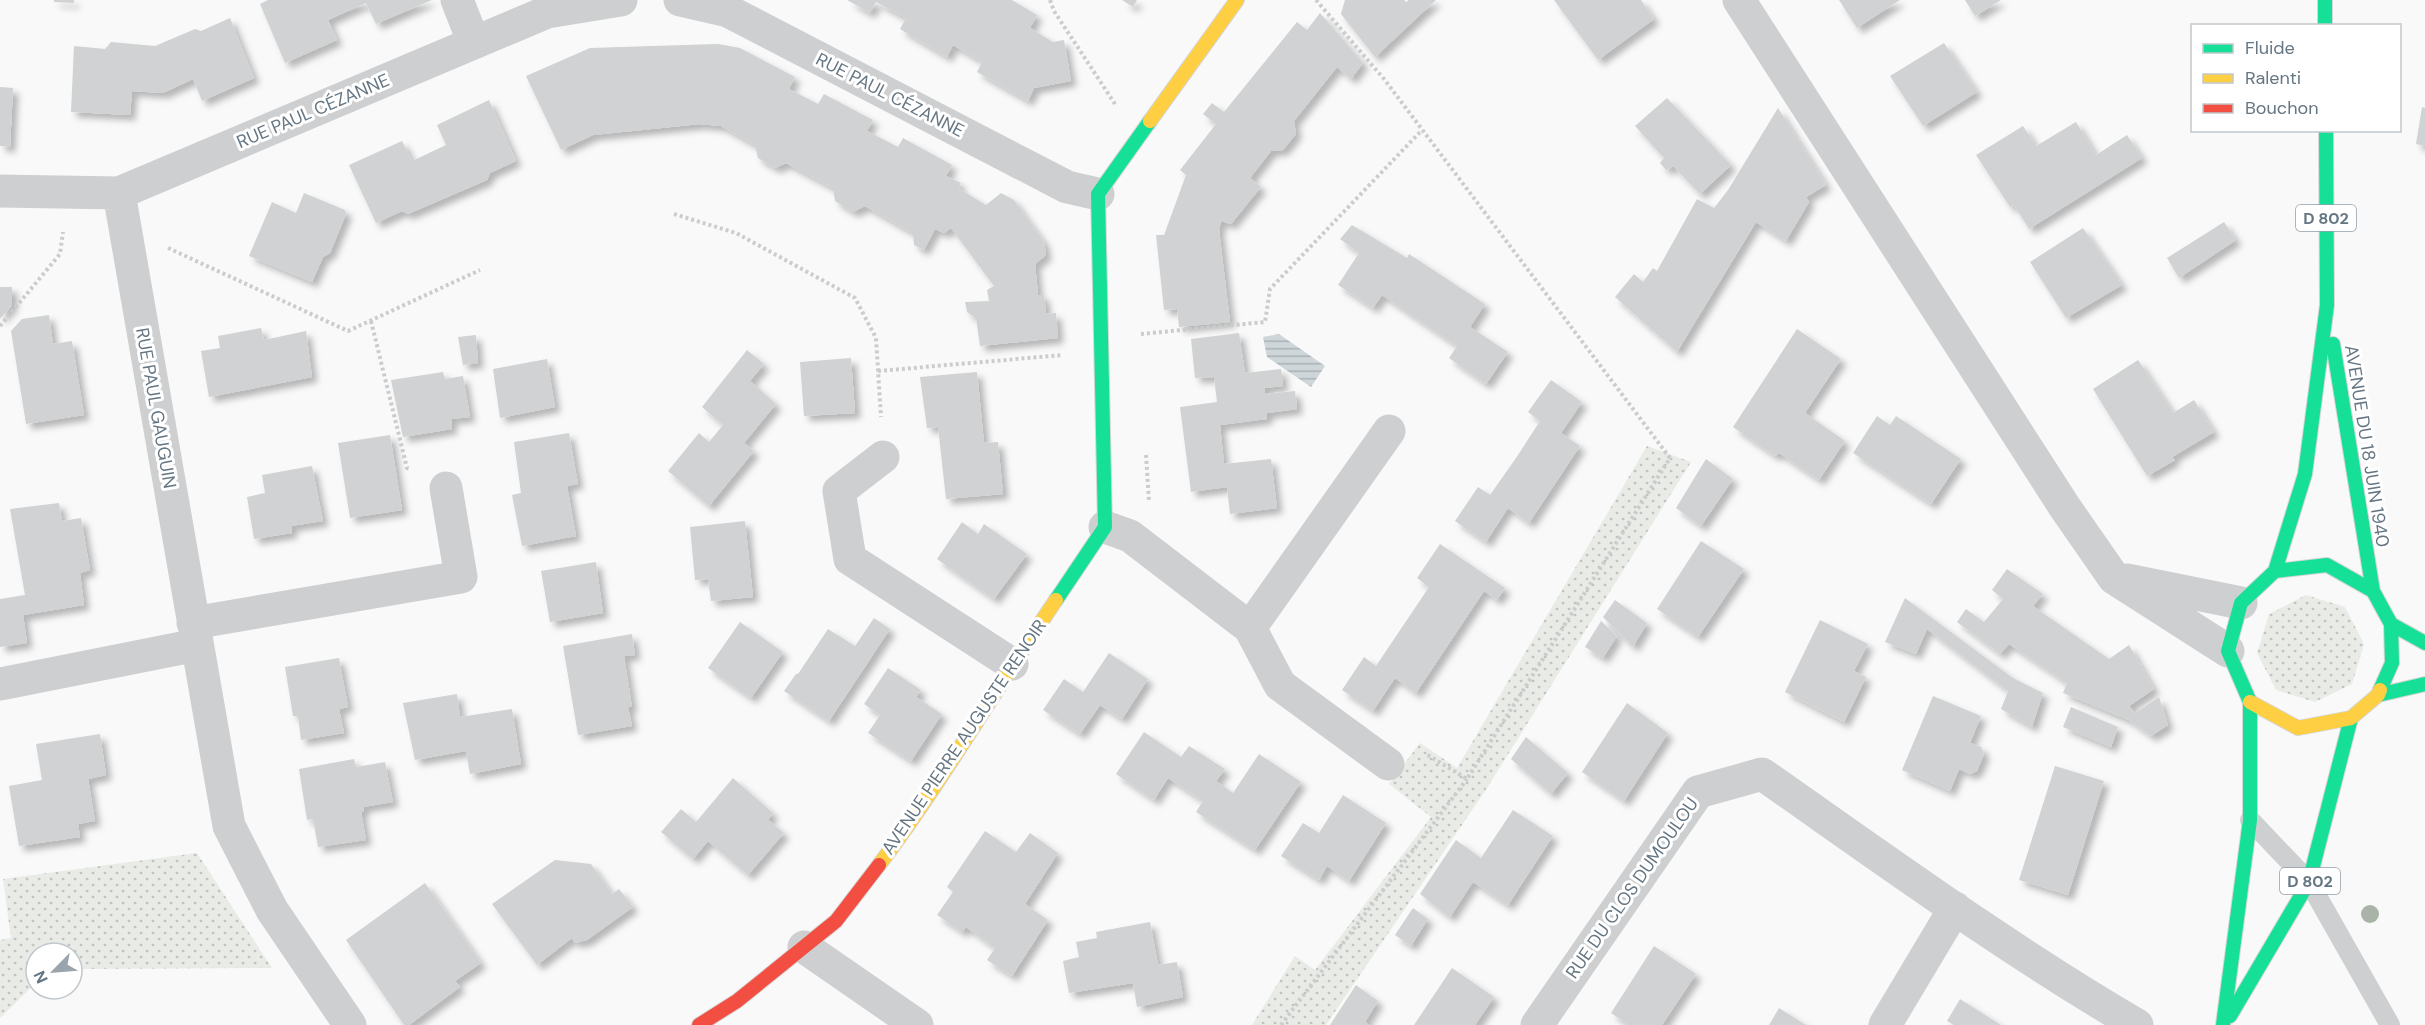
<svg xmlns="http://www.w3.org/2000/svg" width="2425" height="1025" font-family="'DM Sans',sans-serif">
<defs>
<pattern id="grass-dots" width="8" height="8" patternUnits="userSpaceOnUse" patternTransform="scale(1.5)"><rect width="8" height="8" fill="#e8ebe6"/><path d="M2 2h.1M6 6h.1" fill="none" stroke="#c0c3c0" stroke-width="1.8" stroke-linecap="round"/></pattern>
<pattern id="water-rules" width="6" height="5" patternUnits="userSpaceOnUse" patternTransform="scale(1.5)"><rect width="6" height="5" fill="#ced6d9"/><path d="M0 2.5h6" fill="none" stroke="#abb2b5"/></pattern>
<filter id="shadow"><feDropShadow dx="5.5" dy="5.5" stdDeviation="3" flood-color="#0004"/></filter>
</defs>
<rect width="100%" height="100%" fill="#f9f9f9"/>
<path fill="url(#grass-dots)" d="M1647 446 1691 462 1487 788 1326 1025H1252L1295 956 1315 970 1431 817 1389 784 1420 743 1457 768Z
M2306 595 2345 607 2364 644 2352 684 2315 702 2276 690 2257 653 2269 614Z
M197 853 272 968 72 969V953H36V983L0 1018V940L11 938 3 879Z"/>
<path fill="url(#water-rules)" d="M1279 334 1325 366 1311 387 1267 357 1263 337Z"/>
<path fill="#d0d2d3" filter="url(#shadow)" d="M54 0H74V3L54 2Z
M268 0H432L376 24 366 3 348 11 328 20 337 40 285 63 260 4Z
M847 0H1012L1037 15 1030 28 1053 42 1064 40 1071 81 1034 88 1028 101 977 72 982 62 953 45 947 57 900 29 906 18 876 2 870 13Z
M1122 0H1137L1133 7Z
M1345 0H1404L1406 2 1409 0H1436L1375 57 1341 14Z
M1554 0H1641L1654 19 1598 60Z
M1839 0H1900L1857 28Z
M1965 0H2001L1975 16Z
M1320 13 1363 63 1351 79 1337 67 1294 121 1296 134 1291 140 1283 150 1271 151 1250 178 1261 187 1231 224 1221 221 1219 230 1230 322 1179 327 1177 309 1164 310 1156 235H1164L1186 175 1180 170 1216 124 1203 114 1212 103 1224 112 1297 22 1307 30Z
M230 18 254 78 202 101 193 79 163 93 132 91 130 115 71 112 74 46 105 49 111 42 155 46 195 29 201 31Z
M1944 43 1977 92 1923 126 1890 76Z
M718 44 740 48 795 77 789 89 818 104 824 94 873 120 867 131 898 147 903 138 952 165 946 176 961 183 958 188 986 205 1001 193 1014 200 1044 242 1046 255 1035 264 1038 295H1044L1046 314 1056 313 1058 338 980 346 976 318 967 312 965 302 989 301 987 290 994 286 951 228 944 233 935 229 924 250 914 245 913 233 865 206 853 212 835 201 833 188 786 163 775 168 758 158 755 145 721 126 700 124 593 135 561 150 526 76 590 48Z
M0 87 13 88 10 147 0 146Z
M1667 98 1731 165 1700 194 1673 166 1666 170 1660 163 1664 158 1635 126Z
M489 100 516 161 490 173 487 180 408 214 402 211 376 223 349 165 402 141 412 161 446 145 437 125Z
M2422 107 2425 108V146L2416 144Z
M1778 108 1826 185 1806 197 1809 202 1786 241 1756 222 1677 352 1615 297 1634 274 1643 282 1653 268 1657 271 1697 199 1714 208 1728 190Z
M2076 122 2096 155 2127 135 2142 158 2029 229 2014 205 2010 207 1976 155 2023 126 2036 146Z
M304 193 345 210 346 214 330 253 323 257 312 282 249 256 272 202 296 213Z
M2224 222 2236 240 2179 278 2167 258Z
M1352 225 1407 258 1409 254 1485 304 1470 327 1508 352 1486 384 1449 358 1457 346 1382 295 1373 308 1338 285 1359 253 1340 239Z
M2083 228 2122 285 2066 318 2030 262Z
M0 287H12V305L0 319Z
M49 315 53 344 72 341 84 415 26 424 11 331 22 319Z
M261 328 264 340 306 331 312 377 209 397 201 351 220 348 218 336Z
M1797 329 1841 359 1805 413 1845 441 1819 480 1779 453 1775 456 1733 427Z
M1239 333 1245 373 1281 369 1283 386 1264 388 1265 394 1295 391 1297 409 1267 413V419L1220 425 1224 464 1271 459 1277 508 1230 514 1227 487 1191 492 1180 407 1217 402 1214 377 1195 378 1191 339Z
M476 335 478 363 463 365 458 337Z
M747 350 764 364 750 381 776 404 744 443 754 451 709 506 668 471 699 433 709 442 723 425 702 407Z
M851 358 855 413 804 416 800 362Z
M547 359 555 407 500 418 493 369Z
M2138 360 2173 413 2194 400 2214 432 2172 457 2175 460 2147 476 2093 389Z
M443 372 445 379 463 376 470 417 451 419 452 429 403 437 391 380Z
M977 372 984 443 998 442 1003 494 946 499 938 427 927 428 920 377Z
M1551 380 1582 402 1561 433 1580 446 1529 523 1508 508 1486 542 1455 521 1478 487 1490 495 1516 458 1540 421 1528 412Z
M1877 416 1890 425 1896 416 1961 459 1931 504 1853 453Z
M569 433 578 484 567 486 576 536 522 546 512 495 521 493 514 442Z
M390 435 402 510 350 518 338 443Z
M1706 459 1733 479 1701 526 1676 508Z
M312 466 323 521 291 526 292 533 254 539 247 497 265 493 262 475Z
M59 503 62 521 81 518 90 570 80 573 84 605 23 615 27 643 0 647V599L25 595 10 509Z
M745 521 753 597 711 601 708 579 695 580 690 527Z
M962 522 978 534 984 524 1027 554 994 599 937 559Z
M1701 541 1744 569 1698 637 1657 609Z
M1440 544 1505 588 1497 600 1484 591 1416 693 1395 678 1373 711 1342 690 1364 657 1376 666 1429 587 1417 578Z
M596 562 603 613 550 622 541 571Z
M2007 569 2043 594 2033 606 2109 659 2129 645 2154 689 2129 706 2135 713 2159 697 2168 725 2151 736 2129 720 2063 693 2067 683 2009 644 2000 654 1957 622 1966 609 1984 622 2003 599 1992 590Z
M1905 598 2013 678 2043 693 2032 727 2001 709 2008 691 1927 629 1916 654 1885 642Z
M1615 600 1647 623 1633 647 1603 617Z
M874 618 890 629 829 721 784 691 796 674H798L828 629 855 646Z
M1820 620 1868 644 1854 671 1866 677 1844 722 1785 692Z
M1601 621 1617 636 1603 658 1585 647Z
M740 622 783 652 751 698 708 668Z
M632 634 635 655 624 656 632 707H628L632 726 578 735 563 646Z
M1109 653 1148 679 1122 719 1100 705 1080 734 1043 710 1064 679 1083 692Z
M339 658 348 707 339 709 344 733 301 740 298 716H293L285 667Z
M888 668 921 690 916 697 942 714 911 761 868 733 880 715 864 704Z
M457 694 460 717 512 709 521 764 470 774 466 751 415 760 403 703Z
M1933 696 1981 716 1970 743 1981 747 1984 754 1977 771 1970 774 1959 769 1950 791 1902 770Z
M1627 703 1668 733 1624 801 1582 772Z
M2071 707 2118 727 2111 747 2063 727Z
M1144 732 1181 757 1189 746 1225 769 1216 781 1233 793 1259 754 1301 782 1255 850 1196 812 1203 801 1168 778 1154 800 1116 774Z
M100 734 106 775 88 779 95 821 78 824 80 837 19 846 9 786 42 780 36 744Z
M1526 737 1568 773 1551 794 1511 759Z
M354 759 356 767 385 762 393 802 363 807 364 811 361 812 366 840 318 847 313 819 307 820 299 769Z
M2055 766 2104 781 2068 895 2019 880Z
M733 778 773 813 768 820 784 833 748 875 708 841 693 859 661 832 681 809 696 822Z
M1343 795 1386 823 1349 881 1327 866 1319 880 1281 856 1303 823 1319 833Z
M1513 810 1553 836 1508 905 1473 882 1450 917 1420 894 1456 840 1481 858Z
M985 831 1016 852 1030 833 1058 853 1025 904 1048 920 1012 976 987 960 995 948 966 927 962 932 937 915 953 892 947 887Z
M555 860 591 864 612 894 619 889 633 907 587 940 575 943 572 938 537 965 492 904Z
M425 883 481 963 455 981 460 987 409 1025H404L346 940Z
M1413 908 1428 919 1411 946 1395 935Z
M1150 922 1158 965 1177 962 1183 997 1137 1007 1133 983 1069 993 1063 961 1079 957 1076 942 1097 938 1096 932Z
M1654 946 1696 974 1662 1025H1629L1611 1013Z
M1452 968 1494 997 1475 1025H1414Z
M1356 985 1378 1001 1365 1022 1369 1025H1330Z
M1960 999 2001 1025H1954L1947 1021Z
M1779 1008 1806 1025H1769Z"/>
<g fill="none" stroke-linecap="round" stroke-linejoin="round">
<g stroke="#d5d6d7" stroke-width="16">
<path id="fast" d="M2325 0V26
M2333 344 2373 591
M2275 571 2305 474 2327 305 2326 130
M1056 600 1105 527 1098 194 1150 121
M2391 624 2425 643
M2378 695 2425 684
M2230 1016 2309 882 2351 718
M2223 1025 2250 820V702L2228 651 2241 603 2275 571 2327 565 2373 591 2391 624 2392 663 2380 690"/>
</g>
<g stroke="#d5d6d7" stroke-width="16">
<path id="slow" d="M1150 121 1237 0
M2250 702 2298 728 2351 718 2378 695 2380 690
M879 865C943 780 996 688 1056 600"/>
</g>
<g stroke="#d5d6d7" stroke-width="16">
<path id="jam" d="M699 1025 737 1001 836 921 879 865"/>
</g>
<path stroke="#cbcccd" stroke-width="4" stroke-dasharray="3 3" stroke-linecap="butt" d="M1050 0 1054 11 1115 104
M1316 0 1384 79 1670 458 1467 779 1426 754
M674 214 736 233 855 298 876 338 881 417
M168 248 348 331 480 270
M371 321 407 468 410 469
M0 326 60 254 63 232
M1141 334 1265 322 1270 289 1422 130
M878 371 1063 355
M1146 455 1149 501
M1281 1025 1467 779"/>
<path stroke="#cecfd0" stroke-width="20" d="M2250 820 2309 882 2390 1025"/>
<path stroke="#cecfd0" stroke-width="33" d="M457 0 474 43
M680 0 728 11 1067 187 1098 194
M1739 0 2064 506 2114 578 2228 651
M0 191 119 193 547 12 621 0
M119 193 229 826 272 910 350 1025
M883 457 839 491 850 559 1012 664
M1105 527 1130 536 1250 628 1389 431
M2127 580 2241 603
M193 623 461 577 446 488
M1250 628 1280 685 1388 764
M0 684 197 645
M804 947 917 1025
M1537 1025 1698 792 1762 774C1885 860 2007 949 2137 1025
M1885 1025 1955 908"/>
<use href="#fast" stroke="#16e098" stroke-width="14"/>
<use href="#slow" stroke="#ffcf43" stroke-width="14"/>
<use href="#jam" stroke="#f24e42" stroke-width="14"/>
</g>
<circle fill="#a9b3a7" cx="2370" cy="914" r="9"/>
<g text-anchor="middle" dominant-baseline="central" stroke-width="6" stroke-linejoin="round" paint-order="stroke">
<g fill="#fff" stroke="#939fa8" stroke-width="1.5">
<rect x="2296" y="205" width="60" height="26" rx="4.5"/>
<rect x="2280" y="868" width="60" height="26" rx="4.5"/>
</g>
<g font-size="16" font-weight="bold" fill="#657683">
<text x="2326" y="218">D 802</text>
<text x="2310" y="881">D 802</text>
</g>
<g font-size="18" fill="#657683" stroke="#fff">
<text transform="translate(890 95) rotate(27)">RUE PAUL CÉZANNE</text>
<text transform="translate(313 111) rotate(-23)">RUE PAUL CÉZANNE</text>
<text transform="translate(156 408) rotate(80)">RUE PAUL GAUGUIN</text>
<text transform="translate(2367 446) rotate(81)">AVENUE DU 18 JUIN 1940</text>
<text transform="translate(964 737) rotate(-56)">AVENUE PIERRE AUGUSTE RENOIR</text>
<text transform="translate(1632 888) rotate(-55)">RUE DU CLOS DUMOULOU</text>
</g>
</g>
<rect x="2191" y="24" width="210" height="108" fill="#ffffff" stroke="#c1c8cd" stroke-width="1.5"/>
<rect x="2203" y="44" width="30" height="9" fill="#16e098" stroke="#c1c8cd" stroke-width="1.5"/>
<text x="2245" y="54" font-size="18" fill="#657683">Fluide</text>
<rect x="2203" y="74" width="30" height="9" fill="#ffcf43" stroke="#c1c8cd" stroke-width="1.5"/>
<text x="2245" y="84" font-size="18" fill="#657683">Ralenti</text>
<rect x="2203" y="104" width="30" height="9" fill="#f24e42" stroke="#c1c8cd" stroke-width="1.5"/>
<text x="2245" y="114" font-size="18" fill="#657683">Bouchon</text>
<g transform="translate(54 971) rotate(245)"><circle r="28" fill="#ffffff" stroke="#c1c8cd" stroke-width="1.5"/>
<path d="M0-4.5L10 22L0 15L-10 22Z" fill="#99a4ac"/>
<text y="-9" font-size="16" font-weight="bold" text-anchor="middle" fill="#657683">N</text>
</g>
</svg>
